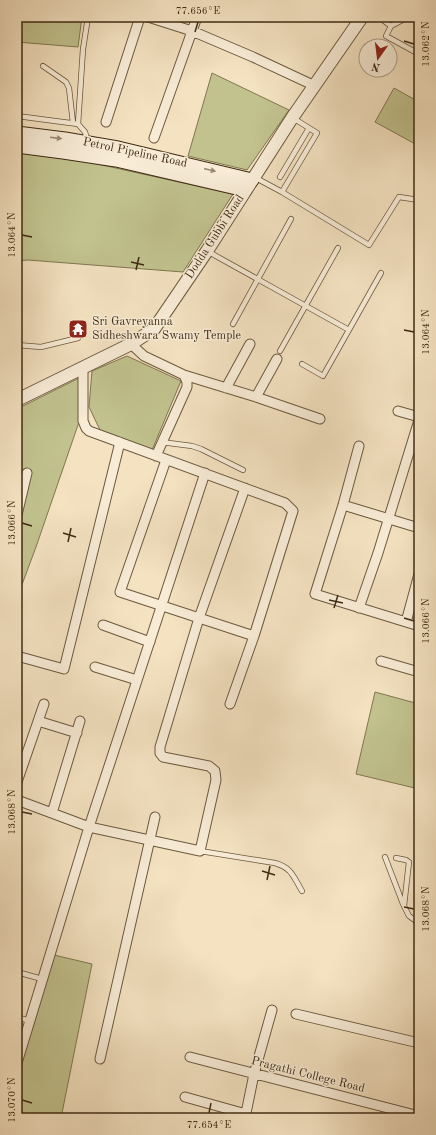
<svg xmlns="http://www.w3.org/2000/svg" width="436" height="1135" font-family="'Old Standard TT',serif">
<rect width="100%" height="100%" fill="#f4e2c1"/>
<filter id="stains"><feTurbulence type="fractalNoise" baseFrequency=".005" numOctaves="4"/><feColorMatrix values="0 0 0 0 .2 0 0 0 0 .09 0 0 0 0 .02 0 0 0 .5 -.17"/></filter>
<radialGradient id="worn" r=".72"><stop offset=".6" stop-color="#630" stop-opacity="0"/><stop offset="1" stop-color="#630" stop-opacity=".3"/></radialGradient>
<path fill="#c1c28e" stroke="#807650" d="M17 17H82L78 47 17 42Z
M212 73 289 110 247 170 188 156Z
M394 88 419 102V146L375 122Z
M17 151 75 159 233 194 183 272 28 260 17 261Z
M127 356 181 381 152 450 100 430 89 407 92 371Z
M81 377 79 422 36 547 17 598V409Z
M375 692 419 704V789L356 774Z
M54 955 92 964 61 1118H17V1077Z"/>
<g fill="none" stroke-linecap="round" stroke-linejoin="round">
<g stroke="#6c593e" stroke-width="6">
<path id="service" d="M379 17 391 26 386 36 419 54
M391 26 408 17
M43 66 66 82 69 88 73 123
M17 116 78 124 85 132 88 142
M78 124 83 49 88 17
M254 177 282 192 369 245 399 197 419 200
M280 177 309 128
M282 192 317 133 293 118
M207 251 349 330
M233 324 291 219
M17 345 41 347 78 338
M280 351 338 248
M302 364 323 376 381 273
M161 442 192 446 201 449 243 470
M200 851 275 863C292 868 293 876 302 891
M385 857 403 904
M396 858 406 860 409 862 404 906 409 916 419 923
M17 972 42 979
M17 1017 30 1021"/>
</g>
<g stroke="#6c593e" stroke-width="11">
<path id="minor" d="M148 17 192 31 253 57 315 86
M106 122 140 17
M154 138 197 17
M131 344 144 356 184 375 187 382V387L156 456
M83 368V421L86 428 89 431 285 503 293 511 254 636 230 704
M184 375 256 397 320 419
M226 388 250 344
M256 397 277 359
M398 411 419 417
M359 446 343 505 315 594 419 626
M166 460 120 592 254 636
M343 505 419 528
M17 515 27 473
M359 608 378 553 419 420
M406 622 419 574
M103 625 150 642
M17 656 64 669 120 442
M381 661 419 672
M95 667 137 680
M38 721 77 733
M17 782 44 704
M17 800 89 827 200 851 216 780 215 771 209 766 163 757 160 753V747L199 618 245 488
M52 813 80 721
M296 1014 419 1043
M190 1057 419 1116
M100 1059 155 817
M17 1063 89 827 205 473
M185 1097 246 1114
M245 1118 254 1074 272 1010"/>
</g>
<g stroke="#6c593e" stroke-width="14">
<path id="tertiary" d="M17 400 131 344 154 329 207 251 292 118 362 17"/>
</g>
<g stroke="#3f2b12" stroke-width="15">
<path id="secondary" d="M17 133 65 139 118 148 252 180
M17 146 63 152 116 160 245 190"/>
</g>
<use href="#service" stroke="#f8ecd7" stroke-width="4.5"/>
<use href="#minor" stroke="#f8ecd7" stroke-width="9"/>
<use href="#tertiary" stroke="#f8ecd7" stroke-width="12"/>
<use href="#secondary" stroke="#f8ecd7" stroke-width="13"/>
</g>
<defs><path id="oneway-solid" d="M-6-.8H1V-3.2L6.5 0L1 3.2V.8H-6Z"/></defs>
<g fill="#9c8c74">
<use href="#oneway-solid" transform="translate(56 138) rotate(7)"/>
<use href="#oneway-solid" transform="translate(210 170) rotate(13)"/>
</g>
<path fill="none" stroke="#3f2b12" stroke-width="1.5" d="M195 32 198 22M404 41 414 44M22 235 32 237M131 262 144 265M136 270 139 257M404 330 414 332M22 523 32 526M63 533 76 537M68 542 71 528M329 600 343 603M334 608 338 595M404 618 414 621M22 812 32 814M262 871 275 875M267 880 270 866M404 907 414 909M22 1100 32 1103M209 1113 211 1103"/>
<defs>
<g id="temple-square" transform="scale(1)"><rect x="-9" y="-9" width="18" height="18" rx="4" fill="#8f2418" stroke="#f8ecd7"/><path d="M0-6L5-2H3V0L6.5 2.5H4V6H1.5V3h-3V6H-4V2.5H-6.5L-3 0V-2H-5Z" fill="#fff"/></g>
</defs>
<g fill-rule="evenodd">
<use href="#temple-square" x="78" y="329"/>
</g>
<g text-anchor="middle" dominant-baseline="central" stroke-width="3" stroke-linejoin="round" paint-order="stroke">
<g font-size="12" fill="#3f2b12" stroke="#f8ecd7">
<text transform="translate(135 153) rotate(12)">Petrol Pipeline Road</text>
<text transform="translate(215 237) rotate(-57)">Dodda Gubbi Road</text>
<text transform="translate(308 1075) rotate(14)">Pragathi College Road</text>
</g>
<g font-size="12" fill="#3f2b12" stroke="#f8ecd7" text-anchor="start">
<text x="92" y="322">Sri Gavreyanna<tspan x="92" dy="14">Sidheshwara Swamy Temple</tspan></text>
</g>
</g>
<rect width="436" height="1135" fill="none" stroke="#f4e2c1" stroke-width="44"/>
<g transform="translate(378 58) rotate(194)"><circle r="19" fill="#f8ecd7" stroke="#ae9f88"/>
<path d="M0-3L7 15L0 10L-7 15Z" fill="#8f2418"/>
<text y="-6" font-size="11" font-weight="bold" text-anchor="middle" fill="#3f2b12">N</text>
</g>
<rect x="22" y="22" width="392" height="1091" fill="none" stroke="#3f2b12" stroke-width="1.5"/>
<g font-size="10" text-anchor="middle" fill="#3f2b12">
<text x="198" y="14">77.656°E</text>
<text transform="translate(425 44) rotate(-90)" y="4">13.062°N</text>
<text transform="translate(11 235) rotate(-90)" y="4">13.064°N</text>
<text transform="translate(425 332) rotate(-90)" y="4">13.064°N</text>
<text transform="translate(11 523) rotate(-90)" y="4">13.066°N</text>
<text transform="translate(425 621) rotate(-90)" y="4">13.066°N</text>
<text transform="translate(11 812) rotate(-90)" y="4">13.068°N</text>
<text transform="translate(425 909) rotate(-90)" y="4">13.068°N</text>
<text transform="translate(11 1100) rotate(-90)" y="4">13.070°N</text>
<text x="209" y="1128">77.654°E</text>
</g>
<rect width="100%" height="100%" filter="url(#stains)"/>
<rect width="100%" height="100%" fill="url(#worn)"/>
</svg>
